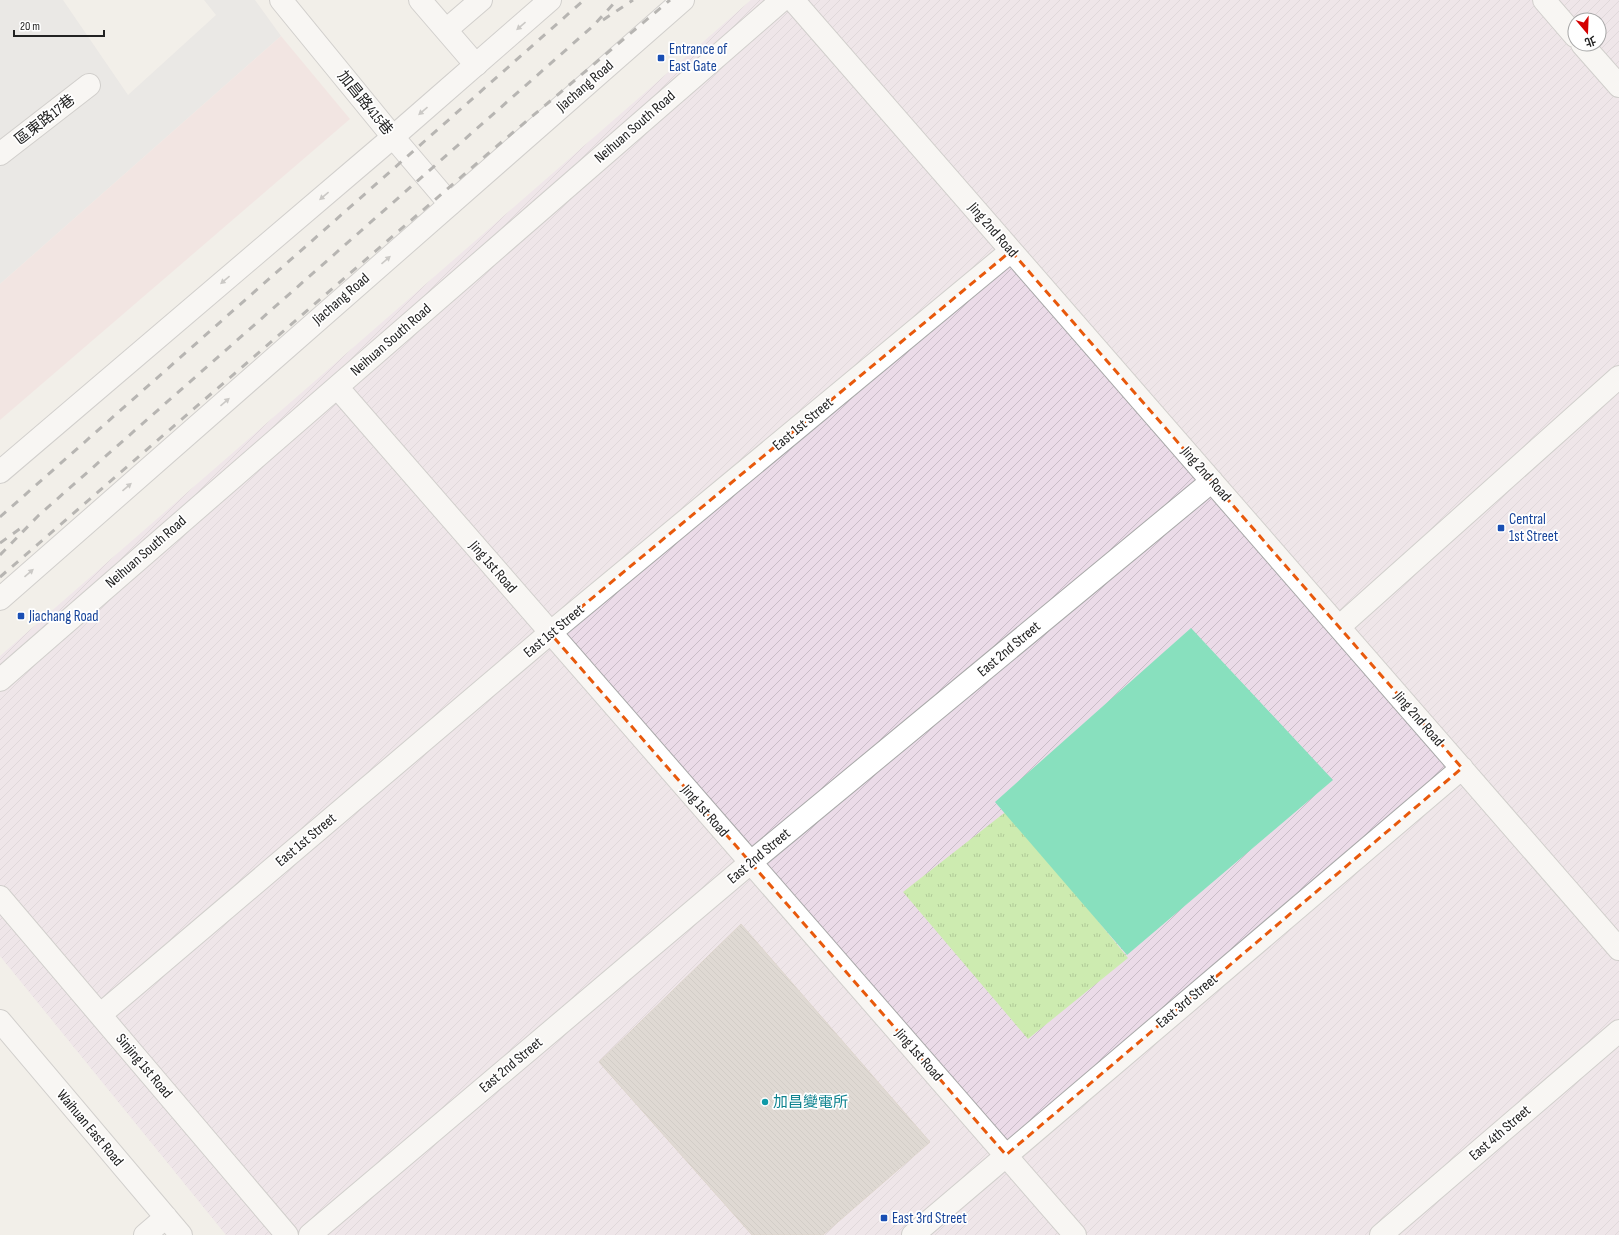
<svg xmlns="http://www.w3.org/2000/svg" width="1619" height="1235" font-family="'Sofia Sans Condensed','Noto Sans TC',sans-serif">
<defs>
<pattern id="industrial-furrows" width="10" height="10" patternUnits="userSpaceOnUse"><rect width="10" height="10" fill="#ebdbe8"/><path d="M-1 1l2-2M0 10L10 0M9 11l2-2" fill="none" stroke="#c9bcc7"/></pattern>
<pattern id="grass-tufts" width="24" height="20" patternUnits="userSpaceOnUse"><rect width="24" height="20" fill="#cdebb0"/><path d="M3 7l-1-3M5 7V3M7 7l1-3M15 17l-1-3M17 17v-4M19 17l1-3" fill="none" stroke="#b0c997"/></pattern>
<pattern id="building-back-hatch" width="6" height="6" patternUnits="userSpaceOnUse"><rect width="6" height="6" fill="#c7bfb8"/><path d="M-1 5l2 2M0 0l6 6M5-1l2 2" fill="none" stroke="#aba49e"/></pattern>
</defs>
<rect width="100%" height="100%" fill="#f2efe9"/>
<path fill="#e0dfdf" d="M0 0H63L128 95 216 15 204 0H255L281 36 0 284Z"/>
<path fill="#f2dad9" d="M281 36 350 119 0 420V284Z"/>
<path fill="url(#industrial-furrows)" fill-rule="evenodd" d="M751 0H1619V1235H226L0 956V656ZM1575 20H1599V44H1575Z"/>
<path fill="url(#grass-tufts)" d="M1008 810 1128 958 1028 1039 903 892Z"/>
<path fill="#88e0be" d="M1191 628 1333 780 1127 955 995 802Z"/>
<path fill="url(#building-back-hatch)" stroke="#c4b6ab" d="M741 924 930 1142 823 1235H752L599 1062Z"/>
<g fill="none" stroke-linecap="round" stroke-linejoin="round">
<g stroke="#a9a9a9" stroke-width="24">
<path id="minor" d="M281 0 393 137 450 204
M420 0 476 65
M793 0 1619 949
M1544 0 1575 36
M446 30 481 0
M1582 44 1619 86
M0 154 89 85
M337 387 1075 1235
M1339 627 1619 377
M0 680 782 0
M0 897 287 1235
M100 1015 550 633 1011 251
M0 1021 181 1235
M145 1235 166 1217
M310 1235 750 863 1212 481
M913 1235 1462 768
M1381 1235 1619 1031"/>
</g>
<g stroke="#a9a9a9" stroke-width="24">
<path id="tertiary" d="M0 472 393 137 550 0
M0 599 683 0"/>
</g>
<use href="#minor" stroke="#fff" stroke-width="22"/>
<use href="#tertiary" stroke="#fff" stroke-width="22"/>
<path stroke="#707070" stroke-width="3" stroke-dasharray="8 8" stroke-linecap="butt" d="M603 20 633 0
M0 517 584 0
M0 543 21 528
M0 555 39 515 593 26 617 0
M0 577 491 151 670 0"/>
</g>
<defs><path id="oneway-solid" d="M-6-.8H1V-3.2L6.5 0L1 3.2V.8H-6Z"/></defs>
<g fill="#9c9c9c">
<use href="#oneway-solid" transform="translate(521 26) rotate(139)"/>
<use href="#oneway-solid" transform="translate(423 111) rotate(139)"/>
<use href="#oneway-solid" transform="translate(324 196) rotate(140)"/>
<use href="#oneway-solid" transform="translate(386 260) rotate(-41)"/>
<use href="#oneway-solid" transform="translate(225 280) rotate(140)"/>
<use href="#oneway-solid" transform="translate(225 402) rotate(-41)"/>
<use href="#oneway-solid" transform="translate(127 487) rotate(-41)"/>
<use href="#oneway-solid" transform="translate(29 573) rotate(-41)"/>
</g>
<path d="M0 0H1619V1235H0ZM1011 251 1462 768 1006 1155 550 633Z" fill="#f2efe9" fill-opacity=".55" fill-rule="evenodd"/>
<path fill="none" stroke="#e8590c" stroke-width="3" stroke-dasharray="8 5" stroke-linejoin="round" d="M1011 251 1462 768 1006 1155 550 633Z"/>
<g fill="#1a4fb4" stroke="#fff" stroke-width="1.5">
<rect x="657" y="54" width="8" height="8" rx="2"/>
<rect x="1497" y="524" width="8" height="8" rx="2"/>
<rect x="17" y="612" width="8" height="8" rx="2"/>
<rect x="880" y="1214" width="8" height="8" rx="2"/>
</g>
<circle fill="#0f9aa8" stroke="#fff" stroke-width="1.5" cx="765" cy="1102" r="4"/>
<g text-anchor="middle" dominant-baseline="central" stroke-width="3.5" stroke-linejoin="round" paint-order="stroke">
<g font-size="15" fill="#164399" stroke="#fff" text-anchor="start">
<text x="669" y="49">Entrance of<tspan x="669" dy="17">East Gate</tspan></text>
<text x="1509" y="519">Central<tspan x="1509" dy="17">1st Street</tspan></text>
<text x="29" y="616">Jiachang Road</text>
<text x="892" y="1218">East 3rd Street</text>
</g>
<g font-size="15" fill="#222" stroke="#fff">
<text transform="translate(585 86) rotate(-41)">Jiachang Road</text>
<text transform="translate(365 103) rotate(51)">加昌路415巷</text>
<text transform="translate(45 120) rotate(-38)">區東路17巷</text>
<text transform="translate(635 127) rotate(-41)">Neihuan South Road</text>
<text transform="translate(993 230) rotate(49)">Jing 2nd Road</text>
<text transform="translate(341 299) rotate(-41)">Jiachang Road</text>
<text transform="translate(391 340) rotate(-41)">Neihuan South Road</text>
<text transform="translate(803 424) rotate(-40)">East 1st Street</text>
<text transform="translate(1206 474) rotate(49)">Jing 2nd Road</text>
<text transform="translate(146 552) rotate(-41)">Neihuan South Road</text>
<text transform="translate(493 567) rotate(49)">Jing 1st Road</text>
<text transform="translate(554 631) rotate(-40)">East 1st Street</text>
<text transform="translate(1009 649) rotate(-40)">East 2nd Street</text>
<text transform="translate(1419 719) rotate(49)">Jing 2nd Road</text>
<text transform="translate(705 811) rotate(49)">Jing 1st Road</text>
<text transform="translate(306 840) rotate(-40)">East 1st Street</text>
<text transform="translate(759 856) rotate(-40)">East 2nd Street</text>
<text transform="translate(1187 1001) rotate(-40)">East 3rd Street</text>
<text transform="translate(919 1055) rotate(49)">Jing 1st Road</text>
<text transform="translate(511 1065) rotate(-40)">East 2nd Street</text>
<text transform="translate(144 1066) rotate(50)">Sinjing 1st Road</text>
<text transform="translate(90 1128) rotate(50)">Waihuan East Road</text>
<text transform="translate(1500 1133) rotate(-41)">East 4th Street</text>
</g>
<g font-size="15" fill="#0d838f" stroke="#fff" text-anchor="start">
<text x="773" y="1102">加昌變電所</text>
</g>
</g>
<g transform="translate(1587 32) rotate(161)"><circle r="19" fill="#ffffff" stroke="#a7a7a7"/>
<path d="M0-3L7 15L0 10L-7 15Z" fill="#d40000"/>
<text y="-6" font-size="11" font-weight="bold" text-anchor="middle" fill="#222222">北</text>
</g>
<path d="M14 30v6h90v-6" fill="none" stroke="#222222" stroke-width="2"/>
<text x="20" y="30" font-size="12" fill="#222222" stroke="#ffffff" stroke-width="3" paint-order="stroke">20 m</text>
</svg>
